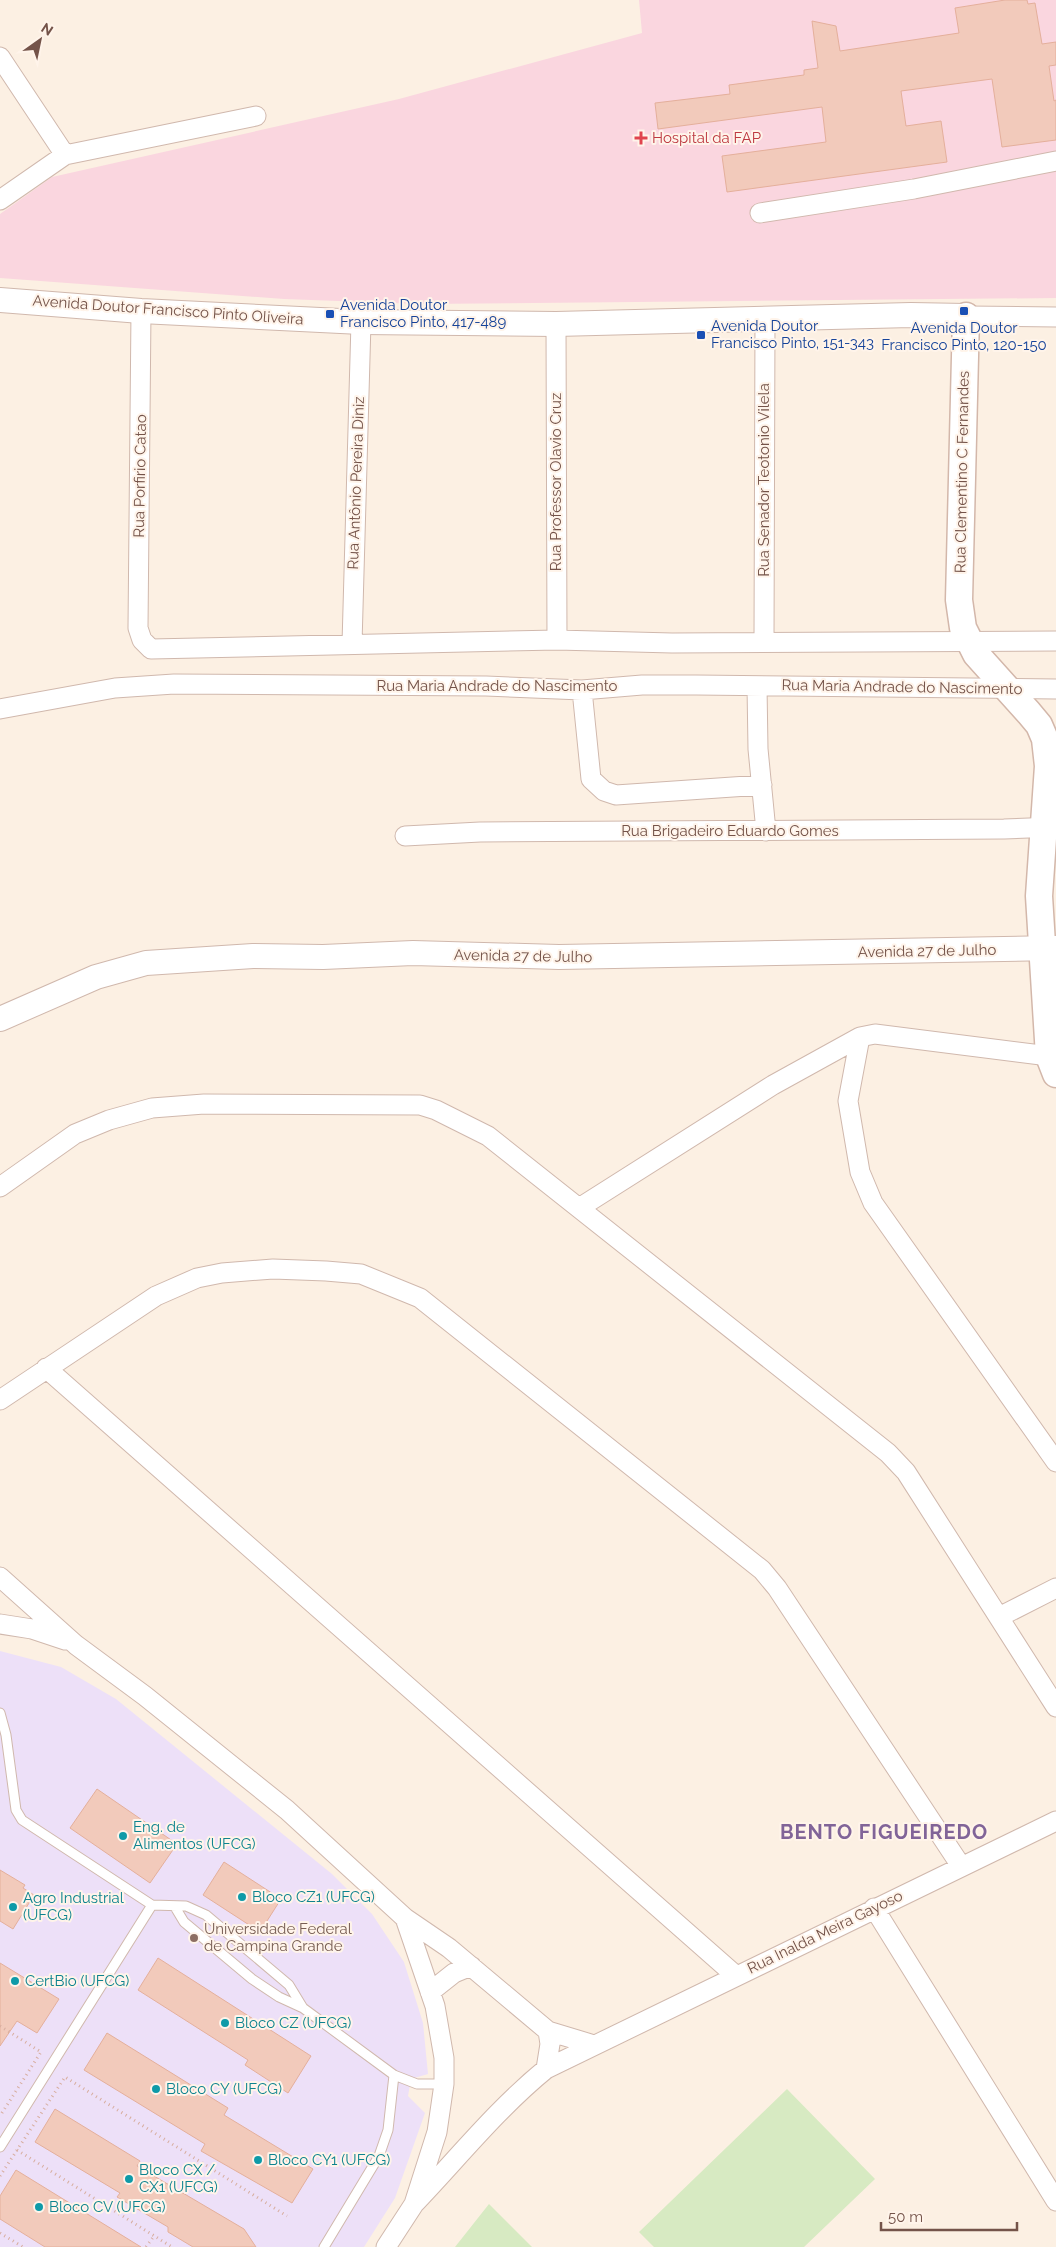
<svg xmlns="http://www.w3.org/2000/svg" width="1056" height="2247" font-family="Raleway,sans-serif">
<rect width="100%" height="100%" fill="#fcf0e3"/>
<path fill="#ede0f8" d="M0 1651 61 1667 116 1699 332 1874 372 1914 404 1962 423 2023 428 2074 411 2079 408 2096 425 2113 395 2198 364 2247H0Z"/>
<path fill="#fad6df" d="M639 0H1056V298L420 304 284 299 0 278V214L52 177 399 99 642 33Z"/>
<path fill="#d7eac2" d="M787 2089 875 2179 804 2247H654L639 2232Z
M489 2204 532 2247H455Z"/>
<path fill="#f2cabb" stroke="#e4af9b" d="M1005 0H1027L1028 4 1035 3 1042 44 1056 42V65L1049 66 1054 101 1056 100V140L1002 147 992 79 901 91 906 126 941 121 947 162 727 192 722 156 826 142 822 107 658 129 655 103 730 94 729 85 804 75V70L818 68 812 21 836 26 840 51 959 33 955 8Z
M97 1789 177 1844 150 1883 70 1828Z
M224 1862 281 1899 260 1932 203 1895Z
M0 1870 25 1885 23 1888 34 1895 13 1929 0 1921Z
M158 1958 311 2056 288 2093 245 2065 248 2060 138 1990Z
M0 1963 59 1999 37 2033 17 2021 0 2046Z
M107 2033 228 2108 224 2115 313 2169 292 2203 201 2151 205 2144 84 2070Z
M55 2109 140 2161 137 2166 244 2229 256 2247H193L168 2232V2227L117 2197 120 2193 35 2142Z
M16 2170 141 2247H45L0 2219V2196Z"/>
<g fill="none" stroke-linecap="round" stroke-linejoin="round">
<g stroke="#d0b8ad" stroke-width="11">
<path id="service" d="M0 1713 6 1735 16 1810 22 1820 152 1905 186 1906 206 1915 289 1985 303 2008
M175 1907 184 1922 252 1979 279 1997 303 2008 394 2075 388 2130 379 2156 324 2247
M394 2075 417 2084H444
M0 2147 152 1905"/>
</g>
<g stroke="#d0b8ad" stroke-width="21">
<path id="minor" d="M0 57 65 155
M0 200 65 155 256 116
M760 213 914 189 1056 161
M141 311 138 628 142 640 151 649 557 640 672 643 1056 641
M966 316 1056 317
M556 324 557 640
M764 641 765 319
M352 644 361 322
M757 686 758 749 766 831
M582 690 591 779 604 791 616 795 762 785
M0 709 115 688 174 684 486 686 582 690 642 685H696L1056 689
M405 836 480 832 1004 829 1055 827
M860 1037 848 1101 860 1172 873 1203 1056 1462
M0 1187 75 1134 109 1120 152 1108 204 1104 420 1105 436 1110 488 1136 888 1453 906 1472 1056 1707
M579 1208 773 1085 860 1037 875 1034 1049 1056
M46 1368 735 1975
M0 1400 156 1296 197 1278 222 1273 273 1269 326 1271 361 1274 420 1298 762 1570 777 1588 961 1866
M0 1577 76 1645 145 1696 287 1810 405 1918 449 1948 548 2031 594 2045
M999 1617 1056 1588
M0 1624 32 1629 65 1640
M874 1908 1056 2201
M430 1992 454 1973 471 1966
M546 2069 550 2044 548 2031
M414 2204C458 2158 497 2109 546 2069L1056 1821
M386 2247 414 2204 437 2132 444 2084V2058L435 2006 405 1918"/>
</g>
<g stroke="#d0b8ad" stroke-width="26">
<path id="tertiary" d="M0 300 141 311 361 322 556 324 911 315 966 316
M0 1019 96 977 146 963 253 956 323 957 413 953 559 957 1056 948"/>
</g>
<g stroke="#d3b7aa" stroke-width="29">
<path id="secondary" d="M966 316 959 600 963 628 976 654 1029 713 1039 725 1045 739 1048 766 1039 896 1049 1056 1056 1074"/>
</g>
<path stroke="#d7ad9e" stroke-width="3" stroke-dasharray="1 4" stroke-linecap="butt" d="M0 2026 41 2052 0 2116
M17 2150 172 2247
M0 2176 65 2077 287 2216
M0 2233 23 2247
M146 2247 154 2236"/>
<use href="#service" stroke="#fff" stroke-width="9"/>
<use href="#minor" stroke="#fff" stroke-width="19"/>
<use href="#tertiary" stroke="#fff" stroke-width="24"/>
<use href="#secondary" stroke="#fff" stroke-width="26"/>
</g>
<path fill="#e0444e" stroke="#fff4ea" stroke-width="2" d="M638.5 130.5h5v5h5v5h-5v5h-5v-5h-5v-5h5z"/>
<g fill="#1a4fb4" stroke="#fff4ea" stroke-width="2">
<rect x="959" y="306" width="10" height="10" rx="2.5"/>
<rect x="325" y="309" width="10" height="10" rx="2.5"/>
<rect x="696" y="330" width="10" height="10" rx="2.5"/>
</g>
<g fill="#0f9aa8" stroke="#fff4ea" stroke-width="2">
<circle cx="123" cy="1836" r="5"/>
<circle cx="242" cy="1897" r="5"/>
<circle cx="13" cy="1907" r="5"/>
<circle cx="15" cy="1981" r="5"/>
<circle cx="225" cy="2023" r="5"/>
<circle cx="156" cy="2089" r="5"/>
<circle cx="258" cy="2160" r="5"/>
<circle cx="129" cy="2179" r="5"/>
<circle cx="39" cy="2207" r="5"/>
</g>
<circle fill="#8d6e63" stroke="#fff4ea" stroke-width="2" cx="194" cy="1938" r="5"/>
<g text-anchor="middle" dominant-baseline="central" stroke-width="4" stroke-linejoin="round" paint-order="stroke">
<g font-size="15" fill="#be3a42" stroke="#fff4ea" text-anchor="start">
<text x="652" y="138">Hospital da FAP</text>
</g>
<g font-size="15" fill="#164399" stroke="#fff4ea" text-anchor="start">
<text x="340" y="305">Avenida Doutor<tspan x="340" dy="17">Francisco Pinto, 417-489</tspan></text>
<text x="711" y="326">Avenida Doutor<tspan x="711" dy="17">Francisco Pinto, 151-343</tspan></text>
<text x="964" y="328" text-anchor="middle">Avenida Doutor<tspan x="964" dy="17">Francisco Pinto, 120-150</tspan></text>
</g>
<g font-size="15" fill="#745349" stroke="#fff4ea">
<text transform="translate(168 310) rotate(4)">Avenida Doutor Francisco Pinto Oliveira</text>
<text transform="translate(962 472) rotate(-89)">Rua Clementino C Fernandes</text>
<text transform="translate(140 476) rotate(-89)">Rua Porfirio Catao</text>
<text transform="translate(764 480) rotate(-90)">Rua Senador Teotonio Vilela</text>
<text transform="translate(556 482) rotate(-90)">Rua Professor Olavio Cruz</text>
<text transform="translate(356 483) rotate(-88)">Rua Antônio Pereira Diniz</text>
<text x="497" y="686">Rua Maria Andrade do Nascimento</text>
<text transform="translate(902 687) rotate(1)">Rua Maria Andrade do Nascimento</text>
<text x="730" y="831">Rua Brigadeiro Eduardo Gomes</text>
<text transform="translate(927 951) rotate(-1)">Avenida 27 de Julho</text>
<text transform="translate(523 956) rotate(1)">Avenida 27 de Julho</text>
<text transform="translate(825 1932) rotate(-26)">Rua Inalda Meira Gayoso</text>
</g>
<g font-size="15" fill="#0d838f" stroke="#fff4ea" text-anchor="start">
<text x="133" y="1827">Eng. de<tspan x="133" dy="17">Alimentos (UFCG)</tspan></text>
<text x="252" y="1897">Bloco CZ1 (UFCG)</text>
<text x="23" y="1898">Agro Industrial<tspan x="23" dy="17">(UFCG)</tspan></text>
<text x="25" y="1981">CertBio (UFCG)</text>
<text x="235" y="2023">Bloco CZ (UFCG)</text>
<text x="166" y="2089">Bloco CY (UFCG)</text>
<text x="268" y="2160">Bloco CY1 (UFCG)</text>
<text x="139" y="2170">Bloco CX /<tspan x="139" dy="17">CX1 (UFCG)</tspan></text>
<text x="49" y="2207">Bloco CV (UFCG)</text>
</g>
<g font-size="15" fill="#785e54" stroke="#fff4ea" text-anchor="start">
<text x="204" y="1929">Universidade Federal<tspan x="204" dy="17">de Campina Grande</tspan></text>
</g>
<g font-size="20" font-weight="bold" letter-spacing="1" fill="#816498" stroke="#fff4ea">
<text x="884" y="1832">BENTO FIGUEIREDO</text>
</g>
</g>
<g transform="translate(40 40) rotate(33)" stroke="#fff4ea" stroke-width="4" paint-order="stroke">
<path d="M0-4L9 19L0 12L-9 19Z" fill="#745349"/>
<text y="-8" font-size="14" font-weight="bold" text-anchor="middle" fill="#745349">N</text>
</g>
<path d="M881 2222v8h136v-8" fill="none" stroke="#745349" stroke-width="2.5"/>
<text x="888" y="2222" font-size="15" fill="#745349" stroke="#fff4ea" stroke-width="4" paint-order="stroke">50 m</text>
</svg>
